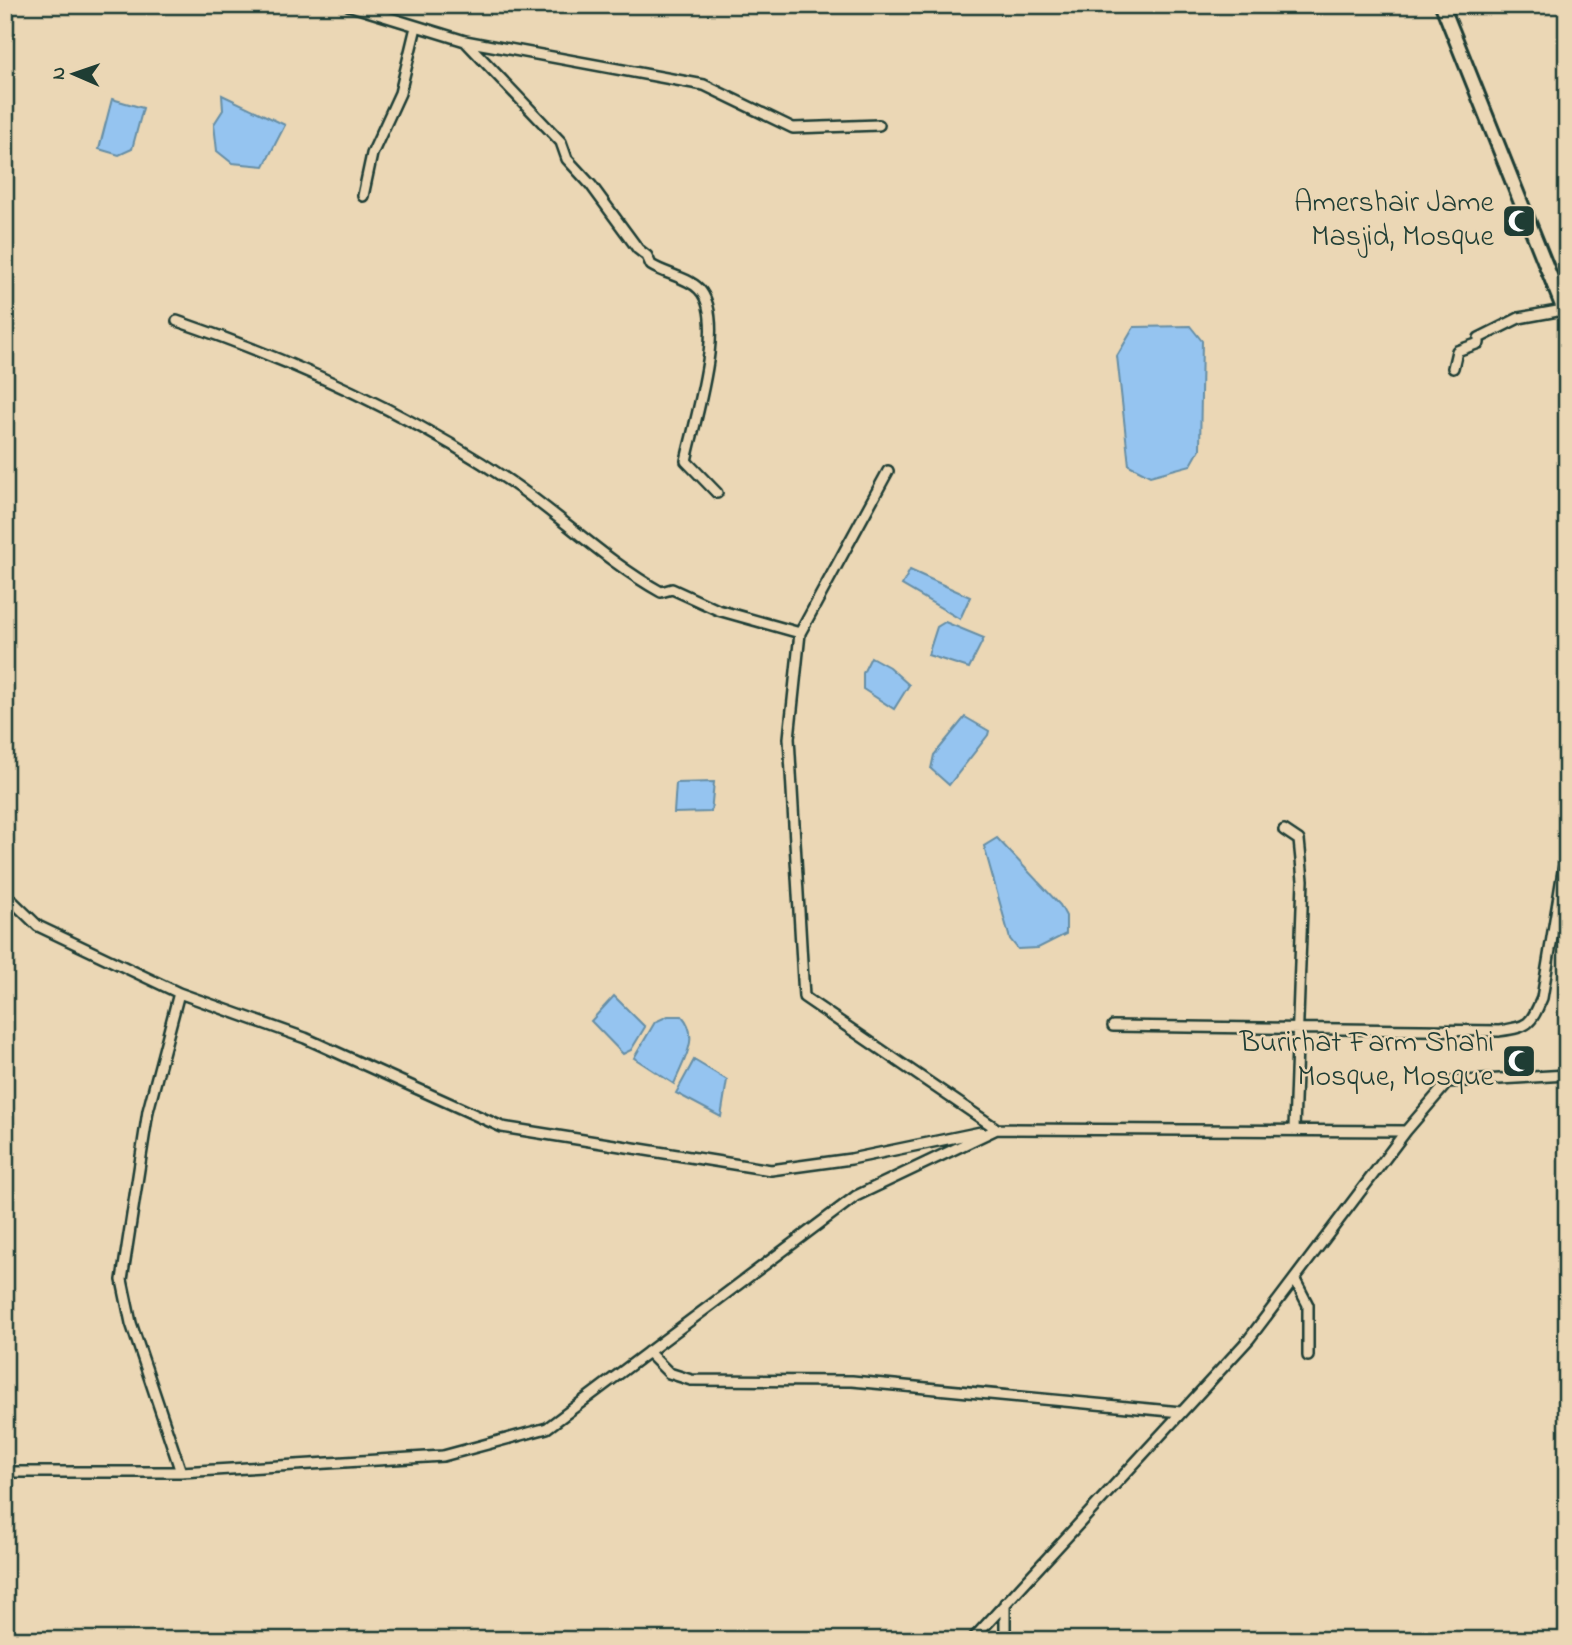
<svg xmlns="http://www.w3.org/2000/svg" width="1572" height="1645" font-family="'Indie Flower',sans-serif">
<rect width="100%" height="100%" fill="#ebd7b5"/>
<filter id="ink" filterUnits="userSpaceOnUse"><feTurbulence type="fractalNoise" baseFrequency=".0143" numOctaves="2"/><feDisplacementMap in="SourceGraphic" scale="14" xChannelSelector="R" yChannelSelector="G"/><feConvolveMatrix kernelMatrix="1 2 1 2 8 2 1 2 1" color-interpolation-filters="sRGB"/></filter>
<g filter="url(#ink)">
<path fill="#95c4f0" stroke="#668ea5" stroke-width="2" d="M222 95 285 125 264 166 232 163 217 151 214 124 223 110Z
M112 99 143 108 132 149 119 155 99 149Z
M1190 326 1202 341 1200 449 1191 465 1150 476 1129 465 1117 356 1134 327Z
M910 570 970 597 960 619 902 585Z
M945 622 984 638 969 668 928 655 937 627Z
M871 657 889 667 909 685 894 709 863 689V673Z
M965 717 989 731 988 735 949 785 931 769 934 755Z
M714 782 711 812 674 813 676 783Z
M997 838 1060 905 1066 916V934L1038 948 1018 949 1010 939 984 846Z
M614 996 645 1027 631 1050 623 1054 591 1021Z
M668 1016H682C701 1037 683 1061 674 1084L634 1058 655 1022Z
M694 1060 727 1080 721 1117 676 1093Z"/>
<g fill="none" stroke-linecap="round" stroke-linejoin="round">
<g stroke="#1f3d34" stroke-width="14">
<path id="street" d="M348 5 465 41 704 85 793 128 879 125
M465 41 561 142 567 159 591 185 638 249 647 256 651 265C665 274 687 277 699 289 728 319 694 422 686 461L717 493
M363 196 372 154 400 93 416 27
M177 321C294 361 409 413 511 482 562 517 607 562 661 592L672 589 718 610 800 633
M1453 368 1457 351 1479 343V338L1519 318 1563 310
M888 471 800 633 789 738 804 997 997 1129
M1284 830 1299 840 1303 880 1294 1129
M5 894 38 926 179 993 305 1038 502 1127 771 1170 851 1159 981 1132
M179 993 148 1111 122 1280 131 1323 181 1472
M1113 1026 1499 1031C1529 1026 1530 1026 1542 998L1565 859
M1295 1280 1308 1305V1356
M648 1352 669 1373 691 1380 852 1381 1181 1412
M5 1472H181L443 1456 547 1428 856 1196 997 1129 1406 1131
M972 1640 1249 1339 1406 1131 1448 1082 1567 1075
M1005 1640V1603"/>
</g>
<g stroke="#1f3d34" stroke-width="18">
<path id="secondary" d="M1442 5 1567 318"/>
</g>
<use href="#street" stroke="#ebd7b5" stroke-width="9"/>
<use href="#secondary" stroke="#ebd7b5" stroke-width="12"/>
</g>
</g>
<defs>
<g id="mosque-square" transform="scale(1.75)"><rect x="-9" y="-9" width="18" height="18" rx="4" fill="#1f3d34" stroke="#ebd7b5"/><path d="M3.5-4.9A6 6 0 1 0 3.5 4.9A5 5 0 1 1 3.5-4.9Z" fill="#fff"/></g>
</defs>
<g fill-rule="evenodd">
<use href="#mosque-square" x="1519" y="221"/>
<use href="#mosque-square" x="1519" y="1061"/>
</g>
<g text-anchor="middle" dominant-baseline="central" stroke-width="5" stroke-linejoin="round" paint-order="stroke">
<g font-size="30" fill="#1f3d34" stroke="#ebd7b5" text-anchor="end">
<text x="1494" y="204">Amershair Jame<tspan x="1494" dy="34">Masjid, Mosque</tspan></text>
<text x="1494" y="1044">Burirhat Farm Shahi<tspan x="1494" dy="34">Mosque, Mosque</tspan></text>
</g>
</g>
<rect width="1572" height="1645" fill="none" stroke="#ebd7b5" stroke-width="28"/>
<rect x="14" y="14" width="1544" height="1617" fill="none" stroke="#1f3d34" stroke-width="2.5" filter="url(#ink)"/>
<g transform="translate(74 74) rotate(272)" stroke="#ebd7b5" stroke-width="5" paint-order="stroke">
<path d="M0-5L12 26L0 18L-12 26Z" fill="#1f3d34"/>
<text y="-10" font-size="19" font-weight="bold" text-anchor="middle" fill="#1f3d34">N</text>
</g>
</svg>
